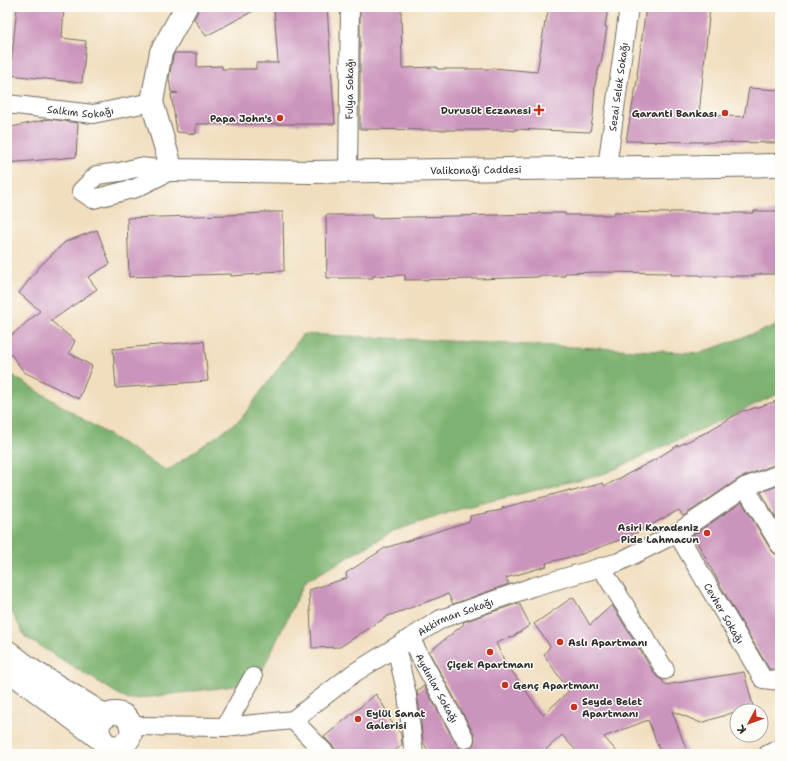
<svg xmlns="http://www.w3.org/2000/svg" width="787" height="761" font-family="'Shantell Sans',sans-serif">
<rect width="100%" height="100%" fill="#fdfcf7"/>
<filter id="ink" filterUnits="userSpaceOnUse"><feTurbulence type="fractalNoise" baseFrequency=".025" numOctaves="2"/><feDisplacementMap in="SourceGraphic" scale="8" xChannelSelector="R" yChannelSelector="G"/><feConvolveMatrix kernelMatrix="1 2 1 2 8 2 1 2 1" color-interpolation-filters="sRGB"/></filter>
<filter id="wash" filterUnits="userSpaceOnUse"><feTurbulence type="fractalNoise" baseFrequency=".012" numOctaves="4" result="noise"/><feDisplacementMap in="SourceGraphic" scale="16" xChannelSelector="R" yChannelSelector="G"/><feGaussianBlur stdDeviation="0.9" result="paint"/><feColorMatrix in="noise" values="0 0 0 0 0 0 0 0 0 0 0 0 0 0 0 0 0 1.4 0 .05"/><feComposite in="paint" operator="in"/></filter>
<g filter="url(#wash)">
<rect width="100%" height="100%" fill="#f1debe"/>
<path fill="#7db26f" stroke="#546e4d" d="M780 324V393L606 473 466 507 394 531 305 582 256 683 128 700 25 637 7 603V372L167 471 241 419 303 334 700 353Z"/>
<g id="blocks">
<path fill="#cb94bc" d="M17 7H64L62 38 86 41 82 83 10 75Z
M198 7H261L206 36 194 19 197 13Z
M274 7H327L335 124H196V134L177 132 171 94 178 93 171 92 169 78 173 56 175 53H197V67L222 66V69H256V63H278Z
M360 7H401L402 68 437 67V69H493V68L537 72 545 22H546L549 7H608L605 27H607L601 63H600L595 85 593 116 590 132 515 129V131L505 130H426L360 129Z
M646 7H710L699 114 744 117 749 88 780 90V143L626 141 638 75H637Z
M49 119 78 123 76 157 7 163V128Z
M754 211H780V274H754V276H700V275H671V273L600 272 565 273V276H538V277L478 279 405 280V275L373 276V278H327L326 215H372V218L538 214V213H565V215H614V212L670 213V212H697V213H754Z
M261 212H283L284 271 262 272V274L231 276V274L129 277 127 218 228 215 261 213Z
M97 230 110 264 88 277 97 289 51 321 75 341 69 353 92 366 79 399 24 372 7 349V339L40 311 19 293 40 266 65 242Z
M204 341 208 381 116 388 113 349Z
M780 400V464H776L740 478 683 516 679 510 630 536 582 554 546 563 547 566 506 578 509 584 453 604 448 594 388 616 340 647 312 648 309 590 347 578 346 573 385 548 470 521V516L502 510V508L570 490V492L603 483 605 486 656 459 678 445V446L703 434 744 410 745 411Z
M780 485V525L761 492Z
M742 502 771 550 775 554 780 555V670L769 669 729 601 693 535Z
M573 597 590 625 612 605 656 676 662 680 665 685 744 672 753 706 701 723 672 711 688 754H661L648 720 604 737 619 754H579L562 735 541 754H430L423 742 417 691 424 686 456 744 459 748 465 749 470 748 474 744 475 739 474 734 429 652 464 624 463 622 519 603 530 625 514 636 496 643 504 660 543 715 569 691 544 655 550 646 534 624Z
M376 694 386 710V715L401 734 402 745 391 754H336V751L334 747 324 737Z"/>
</g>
</g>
<g filter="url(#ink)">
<use href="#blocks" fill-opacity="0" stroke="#706a5e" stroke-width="1"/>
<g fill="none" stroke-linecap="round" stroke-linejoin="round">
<g stroke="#706a5e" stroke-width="20">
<g id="minor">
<path id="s1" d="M7 104 93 114 152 102"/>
<path d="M139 167 172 170 136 188 93 199 81 191 97 175 120 172Z"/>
<path id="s2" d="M607 167 629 7"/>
<path id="s3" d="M348 171 350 7"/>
<path d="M745 487 780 545"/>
<path id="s4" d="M677 533 763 679 780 681"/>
<path d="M601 567 665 670"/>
<path id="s5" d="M410 638 465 739"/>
<path d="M396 647 407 695 414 754"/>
<path d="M293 720 326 754"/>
<path id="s6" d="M131 726 225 727 293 720 354 673 441 619 532 587 619 562 677 533 745 487 780 474"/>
<path d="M225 727 253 677"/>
<path d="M768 754 780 749"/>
</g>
</g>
<g stroke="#706a5e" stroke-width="24">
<g id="tertiary">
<path id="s7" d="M186 7 161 52 152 102 172 170 310 172 780 165"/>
<path d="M7 651 30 669 93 708 104 717"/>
<path d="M7 669 104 742C106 744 109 746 112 746 120 748 130 742 131 733 132 729 131 725 129 721 118 702 86 720 104 742"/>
</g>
</g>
<use href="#minor" stroke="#fff" stroke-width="18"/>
<use href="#tertiary" stroke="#fff" stroke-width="22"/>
</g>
</g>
<g fill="#c8321e" stroke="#fdfcf7" stroke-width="1.5">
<path d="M537 104h4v4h4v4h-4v4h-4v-4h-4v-4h4z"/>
<circle cx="725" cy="113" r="4"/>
<circle cx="280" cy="118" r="4"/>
<circle cx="707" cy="533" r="4"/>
<circle cx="560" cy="642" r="4"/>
<circle cx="490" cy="652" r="4"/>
<circle cx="505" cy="685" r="4"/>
<circle cx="574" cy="707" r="4"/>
<circle cx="358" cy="719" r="4"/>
</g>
<g text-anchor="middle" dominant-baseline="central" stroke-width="3" stroke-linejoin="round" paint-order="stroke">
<g font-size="10" fill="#2b2b2b" stroke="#fdfcf7">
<text stroke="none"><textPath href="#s2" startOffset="81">Sezai Selek Sokağı</textPath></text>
<text stroke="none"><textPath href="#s3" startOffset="82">Fulya Sokağı</textPath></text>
<text stroke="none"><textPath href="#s1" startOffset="74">Salkım Sokağı</textPath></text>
<text stroke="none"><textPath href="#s7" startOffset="477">Valikonağı Caddesi</textPath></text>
<text stroke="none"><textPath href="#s4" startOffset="93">Cevher Sokağı</textPath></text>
<text stroke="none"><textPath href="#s6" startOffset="356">Akkirman Sokağı</textPath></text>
<text stroke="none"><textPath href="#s5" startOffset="57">Aydınlar Sokağı</textPath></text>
</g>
<g font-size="10" font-weight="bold" fill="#2b2b2b" stroke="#fdfcf7" text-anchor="end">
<text x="531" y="110">Durusüt Eczanesi</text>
<text x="717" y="113">Garanti Bankası</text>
<text x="272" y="118">Papa John's</text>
<text x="699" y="527">Asiri Karadeniz<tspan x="699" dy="12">Pide Lahmacun</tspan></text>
<text x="568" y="642" text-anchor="start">Aslı Apartmanı</text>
<text x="490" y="664" text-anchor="middle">Çiçek Apartmanı</text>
<text x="513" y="685" text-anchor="start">Genç Apartmanı</text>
<text x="582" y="701" text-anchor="start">Seyde Belet<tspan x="582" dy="12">Apartmanı</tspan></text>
<text x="366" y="713" text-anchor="start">Eylül Sanat<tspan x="366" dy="12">Galerisi</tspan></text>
</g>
</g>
<rect width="787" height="761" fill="none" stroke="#fdfcf7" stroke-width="24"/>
<g transform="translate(749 723) rotate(229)"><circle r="19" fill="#fdfcf7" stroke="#a9a8a5"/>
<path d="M0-3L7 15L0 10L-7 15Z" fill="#c8321e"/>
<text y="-6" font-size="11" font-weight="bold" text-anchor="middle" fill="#2b2b2b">K</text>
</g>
</svg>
